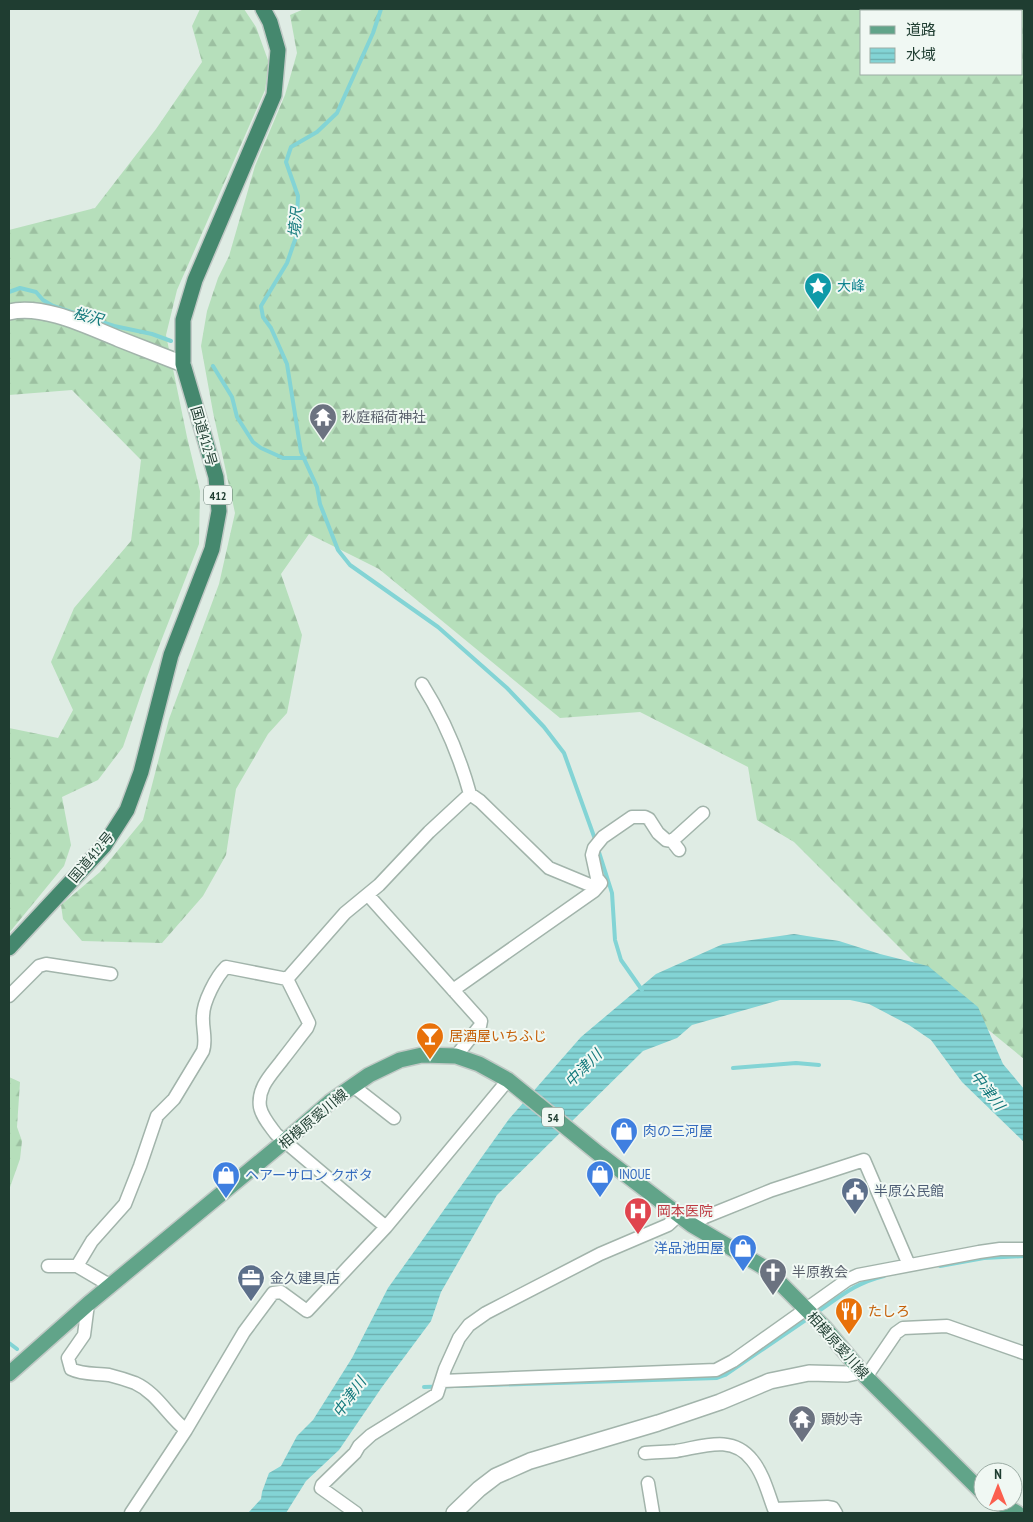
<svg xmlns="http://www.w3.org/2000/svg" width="1033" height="1522" font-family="'PT Sans Narrow','Noto Sans JP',sans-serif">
<defs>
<pattern id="forest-firs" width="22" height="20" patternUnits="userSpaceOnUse" patternTransform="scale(1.25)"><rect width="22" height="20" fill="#b6dfbb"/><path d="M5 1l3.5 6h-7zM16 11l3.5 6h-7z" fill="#9cc0a1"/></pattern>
<pattern id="water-rules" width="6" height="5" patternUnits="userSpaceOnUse" patternTransform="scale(1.25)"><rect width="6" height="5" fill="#83d4d5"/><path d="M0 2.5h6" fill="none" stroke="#6badad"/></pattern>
</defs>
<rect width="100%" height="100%" fill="#dfece4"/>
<path fill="url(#forest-firs)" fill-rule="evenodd" d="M200 9H244L256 27 269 63 265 90 177 290 166 335 187 437 200 491 199 544 147 677 123 747 98 780 62 797 71 845 64 866 9 933V728L58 738 73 710 51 662 74 608 131 541 141 460 72 390 9 395V230L95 208 156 129 202 62 192 26Z
M304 9H1024V1059L953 1001 794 842 757 820 748 767 640 712 560 718 379 569 309 534 281 574 302 635 287 713 268 734 236 789 226 855 203 896 162 943 82 941 63 919 61 905 100 872 143 820 169 719 219 584 235 513 213 412 201 346 207 311 218 278 229 256 255 166 285 95 297 53 290 15ZM862 11H1022V74H862Z
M9 1077 20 1082 17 1127 22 1141 20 1159 9 1190Z"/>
<path fill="url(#water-rules)" d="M794 934 839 941 880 954 928 966 978 1007 1003 1064 1024 1089V1142L962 1082 931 1040 909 1025 869 1004 850 1000H780L692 1025 677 1038 643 1051 497 1195 441 1292 431 1321 382 1387 339 1450 306 1481 286 1513H248L261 1499 262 1492 269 1473 281 1466 297 1436 313 1420 352 1358 388 1288 509 1119 581 1037 656 974 723 944Z"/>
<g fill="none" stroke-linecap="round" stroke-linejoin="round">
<path stroke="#83d4d5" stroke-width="4" d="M381 9 373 33 337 113 317 132 291 147 286 162 298 196 296 237 287 263 261 306 263 317 271 328 287 364 301 452 317 487 320 504 338 550 350 565 438 627 507 688 544 727 564 753 596 842
M9 292 20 288 36 292 43 300 53 306 114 326 152 334 171 341
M213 366 232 397 237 417 253 442 261 448 283 458H305
M598 849 612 893 615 940 621 960 642 990
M733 1068 796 1063 819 1065
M940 1266 984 1258 1024 1256
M816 1313C840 1297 855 1283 884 1276
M9 1343 17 1349
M424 1387 717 1378 725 1375 810 1317"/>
<g stroke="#a2b4ab" stroke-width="15">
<path id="minor" d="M422 684C444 719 459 754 470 794
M672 841 703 813
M601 883 597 878 592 855 594 848 603 837 632 817H645L649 819 658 833 666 840 672 841 679 850
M368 895 481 1021 480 1026 456 1056
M287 979 309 1023 307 1028C299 1038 291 1049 283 1059 272 1074 257 1087 260 1107 262 1117 270 1126 276 1134L386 1227 508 1080
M9 996 39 966 46 964 111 974
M353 1086 394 1118
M692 1225 705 1217 772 1190 864 1160 909 1265
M48 1266H77L111 1286
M77 1266 92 1241 125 1204 140 1166 157 1116 174 1099 203 1051C207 1040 202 1028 203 1016 203 1002 216 977 226 967L287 979 345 913 379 885 429 832 470 794 480 801 549 868 590 885 601 883 594 891 453 990
M88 1304 84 1335 68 1358 71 1369C83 1375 96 1373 109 1375 117 1377 127 1380 135 1383 157 1393 168 1416 186 1430L244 1332 273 1293 281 1292 307 1311 386 1227
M866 1377 896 1333 903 1328 947 1326 1024 1353
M442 1381 716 1370 733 1361 847 1280 858 1275 979 1252 1000 1249H1024
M645 1453C655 1452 666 1452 676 1451 702 1447 732 1434 752 1460 763 1473 768 1493 774 1509L827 1507 833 1508 836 1513
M648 1483 653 1513
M131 1513 186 1430
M356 1513 321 1488 322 1485 355 1453 359 1446 371 1435 437 1394 445 1369 459 1338 469 1325 486 1313 600 1254 668 1225 679 1215"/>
</g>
<g stroke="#a2b4ab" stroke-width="18">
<path id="tertiary" d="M9 312C43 304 87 326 119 339 140 347 162 356 183 364
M454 1513 479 1489 496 1476 530 1461 658 1423 720 1402 770 1381 809 1373 847 1374 861 1371"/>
</g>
<g stroke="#c0c9c5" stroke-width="18">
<path id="primary" d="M9 1374 88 1304 285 1141 330 1102 369 1075 400 1060 422 1055 456 1056 479 1064 508 1080 599 1154 692 1225 765 1268 824 1327 866 1377 983 1493
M998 1502 1017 1513"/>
</g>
<g stroke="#c0c9c5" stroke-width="18">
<path id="trunk" d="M9 948 104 846 127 810 141 772 171 655 212 549 219 511 216 477 183 364V320L195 280 274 95 278 50 270 22 263 9"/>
</g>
<use href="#minor" stroke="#fff" stroke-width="12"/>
<use href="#tertiary" stroke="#fff" stroke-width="15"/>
<use href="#primary" stroke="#61a489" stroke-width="15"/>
<use href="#trunk" stroke="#45886e" stroke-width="15"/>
</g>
<defs>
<g id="sight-pin" transform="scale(1.4375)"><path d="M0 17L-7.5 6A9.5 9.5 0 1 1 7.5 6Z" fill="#0f9aa8" stroke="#f0f8f3"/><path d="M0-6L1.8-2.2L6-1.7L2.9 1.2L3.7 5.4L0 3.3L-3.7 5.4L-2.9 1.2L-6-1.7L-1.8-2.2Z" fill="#fff"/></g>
<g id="temple-pin" transform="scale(1.4375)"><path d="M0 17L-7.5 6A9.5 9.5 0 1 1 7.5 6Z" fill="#6b7280" stroke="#f0f8f3"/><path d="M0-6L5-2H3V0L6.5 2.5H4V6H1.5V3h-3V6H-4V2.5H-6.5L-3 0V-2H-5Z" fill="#fff"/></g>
<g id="bar-pin" transform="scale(1.4375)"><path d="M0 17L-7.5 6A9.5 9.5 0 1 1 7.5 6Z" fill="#e8710a" stroke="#f0f8f3"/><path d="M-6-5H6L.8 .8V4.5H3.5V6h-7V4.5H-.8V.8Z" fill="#fff"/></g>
<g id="shop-pin" transform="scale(1.4375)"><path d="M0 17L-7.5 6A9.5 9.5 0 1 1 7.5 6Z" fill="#3f7fe0" stroke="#f0f8f3"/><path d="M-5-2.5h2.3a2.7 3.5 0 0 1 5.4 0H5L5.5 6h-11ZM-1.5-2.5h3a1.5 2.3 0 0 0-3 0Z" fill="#fff"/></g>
<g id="civic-pin" transform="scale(1.4375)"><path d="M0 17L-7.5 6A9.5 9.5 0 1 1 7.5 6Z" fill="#5c6f8a" stroke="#f0f8f3"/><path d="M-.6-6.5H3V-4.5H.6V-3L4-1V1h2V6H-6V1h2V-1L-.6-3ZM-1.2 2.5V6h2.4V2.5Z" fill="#fff"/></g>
<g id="hospital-pin" transform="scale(1.4375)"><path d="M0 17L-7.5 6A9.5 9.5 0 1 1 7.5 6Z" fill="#e0444e" stroke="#f0f8f3"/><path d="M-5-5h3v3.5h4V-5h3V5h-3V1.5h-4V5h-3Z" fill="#fff"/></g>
<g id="church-pin" transform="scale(1.4375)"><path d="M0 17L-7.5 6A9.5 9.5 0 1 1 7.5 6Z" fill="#6b7280" stroke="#f0f8f3"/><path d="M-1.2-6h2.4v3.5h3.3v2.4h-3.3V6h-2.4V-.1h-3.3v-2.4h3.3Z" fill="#fff"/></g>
<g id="office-pin" transform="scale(1.4375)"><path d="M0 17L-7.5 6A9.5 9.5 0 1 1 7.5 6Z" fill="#5c6f8a" stroke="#f0f8f3"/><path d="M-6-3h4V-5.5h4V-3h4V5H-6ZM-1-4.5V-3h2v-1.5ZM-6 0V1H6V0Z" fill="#fff"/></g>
<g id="restaurant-pin" transform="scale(1.4375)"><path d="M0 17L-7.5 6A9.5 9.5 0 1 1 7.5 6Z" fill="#e8710a" stroke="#f0f8f3"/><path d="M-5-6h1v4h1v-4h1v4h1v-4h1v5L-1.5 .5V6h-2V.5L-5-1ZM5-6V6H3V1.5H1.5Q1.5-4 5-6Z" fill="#fff"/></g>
</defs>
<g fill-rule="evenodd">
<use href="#sight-pin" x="818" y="286"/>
<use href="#temple-pin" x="323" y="417"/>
<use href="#bar-pin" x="430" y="1036"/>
<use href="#shop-pin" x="624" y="1131"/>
<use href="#shop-pin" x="600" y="1174"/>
<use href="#shop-pin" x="226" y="1175"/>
<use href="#civic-pin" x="855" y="1191"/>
<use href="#hospital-pin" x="638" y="1211"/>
<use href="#shop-pin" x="743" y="1248"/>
<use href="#church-pin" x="773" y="1272"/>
<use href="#office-pin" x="251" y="1278"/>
<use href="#restaurant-pin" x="849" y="1311"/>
<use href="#temple-pin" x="802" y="1419"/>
</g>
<g text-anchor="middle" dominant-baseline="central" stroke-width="4" stroke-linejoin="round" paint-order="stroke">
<g fill="#f0f8f3" stroke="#5e756b" stroke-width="1">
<rect x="204" y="485.5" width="28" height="19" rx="4"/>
<rect x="542" y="1107.5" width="22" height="19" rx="4"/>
</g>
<g font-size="12" font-weight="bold" fill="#1f3d31">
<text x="218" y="495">412</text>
<text x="553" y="1117">54</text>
</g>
<g font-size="14" fill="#0d838f" stroke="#f0f8f3" text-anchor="start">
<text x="837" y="286">大峰</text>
</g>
<g font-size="14" fill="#5b616d" stroke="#f0f8f3" text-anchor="start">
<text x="342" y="417">秋庭稲荷神社</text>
<text x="792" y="1272">半原教会</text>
<text x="821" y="1419">顕妙寺</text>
</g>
<g font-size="14" fill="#1f3d31" stroke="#f0f8f3">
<text transform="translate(204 436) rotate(74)">国道412号</text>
<text transform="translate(91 857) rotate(-50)">国道412号</text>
<text transform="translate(313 1119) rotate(-40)">相模原愛川線</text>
<text transform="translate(838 1345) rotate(48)">相模原愛川線</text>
</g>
<g font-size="14" fill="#c56008" stroke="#f0f8f3" text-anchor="start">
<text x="449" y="1036">居酒屋いちふじ</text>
<text x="868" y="1311">たしろ</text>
</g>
<g font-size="14" fill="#366cbe" stroke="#f0f8f3" text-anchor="start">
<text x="643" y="1131">肉の三河屋</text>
<text x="619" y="1174">INOUE</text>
<text x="245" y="1175">ヘアーサロン クボタ</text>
<text x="724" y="1248" text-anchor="end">洋品池田屋</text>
</g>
<g font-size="14" fill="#4e5e75" stroke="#f0f8f3" text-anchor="start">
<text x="874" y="1191">半原公民館</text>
<text x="270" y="1278">金久建具店</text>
</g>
<g font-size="14" fill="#be3a42" stroke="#f0f8f3" text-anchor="start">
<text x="657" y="1211">岡本医院</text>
</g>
<g font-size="15" font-style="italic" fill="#157a7d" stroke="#f0f8f3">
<text transform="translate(295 223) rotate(-84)">境沢</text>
<text transform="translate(88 316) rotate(16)">桜沢</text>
<text transform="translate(583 1068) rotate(-46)">中津川</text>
<text transform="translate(988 1090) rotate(53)">中津川</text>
<text transform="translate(349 1397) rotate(-54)">中津川</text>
</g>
</g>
<rect width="1033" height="1522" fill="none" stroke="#1f3d31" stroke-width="20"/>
<rect x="860" y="10" width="162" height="65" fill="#f0f8f3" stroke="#9cada5"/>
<rect x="870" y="26" width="25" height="8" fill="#61a489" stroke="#9cada5"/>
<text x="906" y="35" font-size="15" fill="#1f3d31">道路</text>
<rect x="870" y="48" width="25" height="15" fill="url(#water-rules)" stroke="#9cada5"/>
<text x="906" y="60" font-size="15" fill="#1f3d31">水域</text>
<g transform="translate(998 1487)"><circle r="24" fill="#f0f8f3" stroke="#9cada5"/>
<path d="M0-4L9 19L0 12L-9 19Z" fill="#fb5f4e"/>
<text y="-8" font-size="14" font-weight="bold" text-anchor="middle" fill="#1f3d31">N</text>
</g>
</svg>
